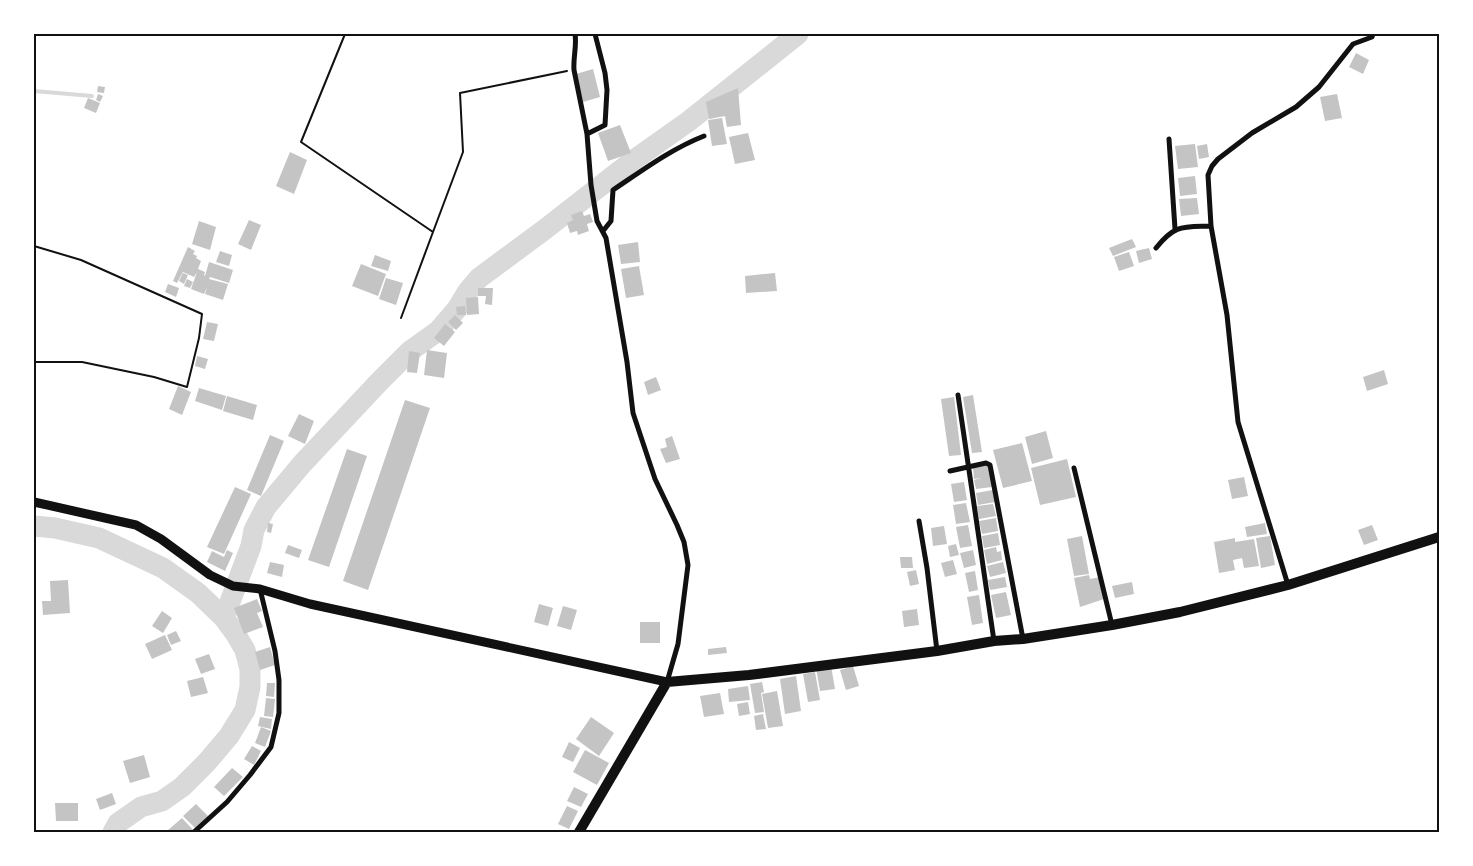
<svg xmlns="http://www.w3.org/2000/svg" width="1473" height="866" font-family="'Golos Text',sans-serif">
<rect width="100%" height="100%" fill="#fff"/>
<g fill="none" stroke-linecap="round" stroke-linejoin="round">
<path stroke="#d9d9d9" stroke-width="4" d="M34 91 92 96"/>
<path stroke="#d9d9d9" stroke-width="21" d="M34 526 55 528 99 538 163 568 198 593 224 618 235 633 245 650 250 669V687L245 710 229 736 207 762 182 787 162 801 141 807 118 823 113 832
M224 618 251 546 254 530 266 507 302 464 379 382 410 351 438 331 457 309 468 291 479 278 544 230 631 162 689 121 798 34"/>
</g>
<path fill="#c4c4c4" d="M1356 53 1369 60 1363 74 1349 67Z
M593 69 600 97 583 102 576 74Z
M98 86 105 87 104 93 97 92Z
M738 88 741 125 727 127 725 116 709 119 706 102Z
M98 94 103 96 100 102 96 100Z
M1337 94 1342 118 1325 121 1320 97Z
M88 98 100 103 96 113 84 108Z
M722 118 727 144 712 146 708 120Z
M620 125 631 153 608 161 598 133Z
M748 133 755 160 735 164 729 137Z
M1195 144 1198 167 1178 169 1175 146Z
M1207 144 1209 157 1199 159 1197 146Z
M290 152 307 160 294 194 276 186Z
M1195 176 1197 194 1180 196 1178 178Z
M1197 198 1199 214 1181 216 1179 199Z
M582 211 584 216 590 214 593 222 587 224 589 231 578 235 577 231 570 233 567 223 573 220 571 215Z
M249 220 261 225 251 250 238 244Z
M199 221 216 227 210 250 192 244Z
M1132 239 1136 247 1113 256 1109 248Z
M638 242 640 262 621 264 618 245Z
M188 247 195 251 193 254 197 256 196 258 201 261 198 269 205 272 204 275 205 276 209 262 233 270 229 283 210 277 209 279 228 284 223 300 205 294 207 287 204 294 191 289 197 272 194 277 183 272 177 283 173 281Z
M1149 248 1152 259 1139 263 1136 251Z
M220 251 232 255 229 266 216 262Z
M1129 252 1134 266 1119 271 1114 257Z
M375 255 391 261 388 271 371 266Z
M361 264 386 274 378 296 352 286Z
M639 266 644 295 626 298 621 269Z
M183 273 188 275 184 284 179 281Z
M775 273 777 291 746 293 745 276Z
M386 278 403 283 396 305 379 299Z
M187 279 193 282 190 288 184 286Z
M168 284 179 288 176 297 165 292Z
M478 288H493L492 305 485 304 486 296H478Z
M478 297 479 314 467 315 466 298Z
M465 306 466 315H457L456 307Z
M455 315 463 323 456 330 448 322Z
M207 322 218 324 214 341 203 339Z
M445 324 455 332 444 346 434 338Z
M427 350 447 353 444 378 424 375Z
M409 351 420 353 417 373 407 372Z
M197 356 208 359 205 369 195 366Z
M1384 370 1388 384 1367 391 1363 377Z
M656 377 661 390 648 395 644 382Z
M178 386 191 392 182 415 169 409Z
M199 388 226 396 222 410 195 401Z
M973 395 982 452 972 453 963 397Z
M227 396 257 405 253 420 223 411Z
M954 397 961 455 949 456 941 399Z
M405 400 430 408 368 590 343 581Z
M299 414 314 421 305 444 288 436Z
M1046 431 1053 458 1032 464 1025 437Z
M270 435 284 441 261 496 247 490Z
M672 436 680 459 666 463 660 449 667 447 665 439Z
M1022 443 1032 481 1003 488 993 450Z
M347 449 367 456 329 567 308 560Z
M1067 459 1076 497 1040 505 1031 468Z
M989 465 992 487 976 489 974 480 981 478 974 479 973 467Z
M1244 477 1248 496 1232 499 1228 480Z
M964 482 967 500 954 502 951 484Z
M235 487 251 494 224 554 207 547Z
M993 490 995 502 978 505 976 493Z
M966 503 970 522 956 524 953 505Z
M993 504 996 516 979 519 977 506Z
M996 518 998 531 982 534 979 521Z
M268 523 273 524 271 533 267 532Z
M1265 523 1267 534 1247 537 1245 527Z
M968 525 972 546 960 548 956 527Z
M1372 525 1378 540 1364 545 1358 530Z
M944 526 947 544 933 546 931 528Z
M998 533 1000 545 984 548 982 536Z
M1082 536 1089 574 1074 576 1067 539Z
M1270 536 1275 565 1261 568 1256 538Z
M1235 538V542L1254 539 1259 566 1244 568 1242 558 1233 560 1235 570 1219 573 1214 542Z
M956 544 959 555 950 557 948 546Z
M288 545 302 550 299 558 285 553Z
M996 547 997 552 1001 551 1002 560 987 564 984 550Z
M227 550 233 553 225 571 207 562 212 551 224 557Z
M973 550 976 565 964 568 960 553Z
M900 557H912L913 568H901Z
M953 560 957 574 945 577 941 563Z
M270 562 284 565 282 577 267 573Z
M1003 562 1006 573 990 577 987 566Z
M916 570 919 584 910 586 907 572Z
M975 571 978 590 969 592 965 573Z
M1089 575 1090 579 1100 577 1104 599 1080 607 1074 578Z
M1005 577 1007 587 990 590 988 580Z
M68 580 70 613 43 615 42 601H51L50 581Z
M1132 582 1134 594 1115 598 1112 586Z
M1006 592 1011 615 996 618 991 595Z
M979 595 983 623 972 625 967 597Z
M257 599 262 611 257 613 263 627 244 634 234 608Z
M539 604 553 608 548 626 534 622Z
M563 606 577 610 571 630 557 626Z
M917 609 919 625 904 627 902 611Z
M162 611 172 618 163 633 152 626Z
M640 622H660V643H640Z
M176 631 181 641 171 645 167 635Z
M165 635 172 650 152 659 145 644Z
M270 647 275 665 260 670 255 652Z
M726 647 727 653 708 655V649Z
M209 654 215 669 201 674 195 659Z
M831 666 835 689 820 691 816 668Z
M853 666 859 686 846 690 840 670Z
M815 672 820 700 808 702 803 674Z
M796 676 801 711 785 714 780 679Z
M203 677 208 693 191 697 187 681Z
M762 682 764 692 761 693 764 712 755 713 750 684Z
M267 683H275L274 697 266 696Z
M748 686 750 700 729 702 728 689Z
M777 691 783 726 768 728 762 694Z
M720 693 724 714 704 717 700 696Z
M266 698 275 699 273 717 264 716Z
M748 702 750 714 739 716 737 704Z
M763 714 766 729 756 730 754 716Z
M260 717 272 719 271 729 258 726Z
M591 717 614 733 599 756 576 739Z
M261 727 271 731 265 747 255 743Z
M569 742 580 748 573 762 562 757Z
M252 746 261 751 254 765 244 759Z
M585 750 609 763 597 785 573 772Z
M144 755 150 777 130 783 123 761Z
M232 768 243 777 224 796 214 787Z
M574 787 588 794 581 807 567 801Z
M112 793 116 804 100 810 96 799Z
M55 803H78V821H56Z
M196 804 208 816 195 828 183 816Z
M567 806 578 811 569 829 558 824Z
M182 818 194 831 169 832 167 831Z"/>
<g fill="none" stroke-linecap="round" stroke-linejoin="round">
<path stroke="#111" stroke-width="2" d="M345 34 301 142 433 232 463 152 460 93 567 71
M34 246 81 260 202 314 199 338 187 387 154 377 82 362H34
M401 318 433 232"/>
<path stroke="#111" stroke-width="5" d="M575 34C577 46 573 57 574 70L587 134
M595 34 605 73 607 90 605 125 587 134 591 185 597 221 606 238 627 362 633 413 655 479 677 525 684 542 688 565 678 644 667 682
M1169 139 1175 229
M603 231 611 221 613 190C643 170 671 149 704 136
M1156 248C1175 224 1183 227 1211 226
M958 395 994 641
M1074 468 1112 625
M950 471 986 463 990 465 1023 639
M919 521 927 568 937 651
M1288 585 1238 422 1227 315 1211 226 1208 175 1212 166 1218 159 1252 133 1296 107 1319 87 1353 44 1372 37 1373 34
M194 832 227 802 250 775 271 747 279 713V680L275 651 260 589"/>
<path stroke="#111" stroke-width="9" d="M34 502 136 525 161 539 210 575 233 586 260 589 310 604 667 682"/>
<path stroke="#111" stroke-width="10" d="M579 832 667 682 749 675 937 651 994 641 1023 639 1112 625 1180 612 1288 585 1439 537"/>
</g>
<rect width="1473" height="866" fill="none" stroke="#ffffff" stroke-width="70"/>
<rect x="35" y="35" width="1403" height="796" fill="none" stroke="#111" stroke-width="2"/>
</svg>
